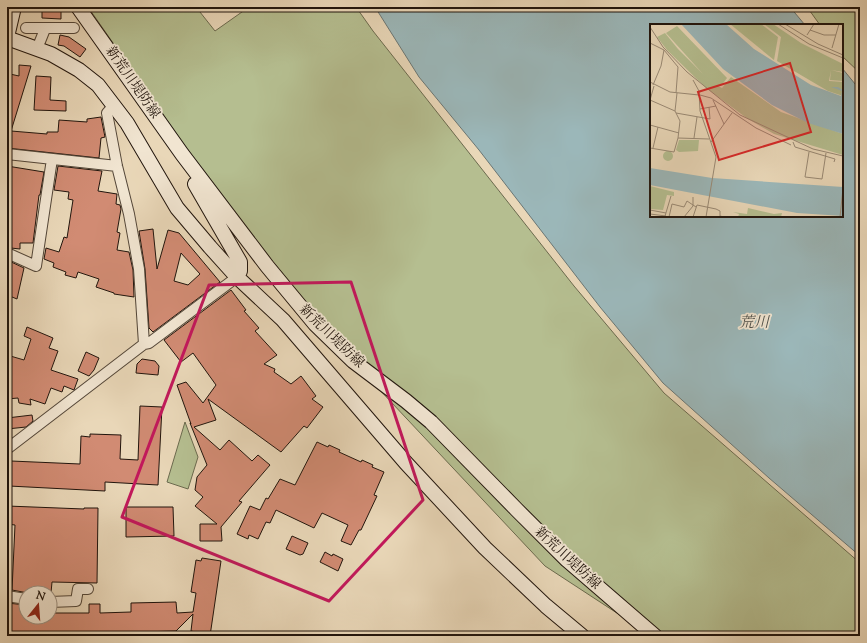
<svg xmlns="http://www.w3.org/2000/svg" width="867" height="643" font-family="'Sorts Mill Goudy','Noto Serif JP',serif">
<rect width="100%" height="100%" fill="#e9d7b8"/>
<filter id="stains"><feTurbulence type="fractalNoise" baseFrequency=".005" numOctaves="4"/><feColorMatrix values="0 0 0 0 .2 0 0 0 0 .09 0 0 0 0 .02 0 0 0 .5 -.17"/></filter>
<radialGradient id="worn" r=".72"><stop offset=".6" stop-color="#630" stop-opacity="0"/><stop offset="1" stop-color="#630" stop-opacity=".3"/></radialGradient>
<path fill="#b5be90" stroke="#6b6a4e" d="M88 7H196L215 31 249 7H356L373 31 574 286 664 393 860 563V636H652L545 566 361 370 221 198Z
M807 7H860V73L842 56V25H820Z
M185 422 198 457 188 489 167 482Z"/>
<path fill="#9bb7b9" stroke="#6a7674" d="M375 7H790L805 25H651V216H842V68L860 90V556L769 478 663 383 600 307 479 150 419 77Z"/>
<path fill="#d18b73" stroke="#21150d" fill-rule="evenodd" d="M49 7H58L61 12V19L42 18V10H50Z
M60 35 69 37 86 49 80 57 64 46 58 45Z
M19 65 31 66 11 131 47 134V132H58L59 120 87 122V119L101 117 105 137 101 138 99 158 7 148V84L10 74 19 76Z
M36 76 51 77 50 100 66 101V111L34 110Z
M7 166 44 172 40 195H39L33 243H20V249L11 248 10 221 7 220Z
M58 166 102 171 98 191 117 194 116 204 120 205 121 209 117 232 120 233 117 250 129 252 133 270 134 297 114 294V293L96 287 99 279 78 272 76 278 65 275 66 272 53 267 54 263 44 259 46 248 59 252 64 237 67 238 73 200 68 199 69 192 54 190Z
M153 229 157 269 168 230 179 233 220 282 153 332 149 328 145 269 139 231ZM181 253 200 274 188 285 174 281Z
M7 260 24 268 17 299 7 295Z
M231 290 246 310 244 311 259 328 255 331 277 355 264 364 275 369 274 372 291 384 301 376 316 396 312 399 323 407 307 428 304 426 281 452 208 399 216 420 194 427 220 450 229 440 252 461 258 455 270 465 239 501 242 502 221 527 222 541H200V524H217L195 506 203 497 195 490 197 477 207 465 190 423 191 424 177 385 186 382 203 403 216 385 193 353 181 362 164 340Z
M27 327 53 338 49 348 58 351 51 370 78 379 74 390 64 386 62 392 51 388 45 404 30 399 31 405 19 403 18 398 7 399V355L24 360 31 339 24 336Z
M86 352 99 358 94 370 89 376 78 371Z
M142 359 155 361 159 366 158 375 136 373 137 364Z
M140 406 162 407 158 485 105 482V491L9 486 11 461 80 464 81 436 90 437V434L121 435 120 459 138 460Z
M32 415 33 421 26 427 7 429V418Z
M317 442 328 447 329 445 340 450 339 452 361 462 362 460 373 465 372 467 384 472 374 495 377 496 361 530H359L351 545 341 541 348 525 322 513 314 528 276 510 270 523 266 522 258 539 249 535 248 539 237 534 250 506 260 510 266 498 268 499 280 479 295 485Z
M7 506 84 509V508H98L97 583 52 582 51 593H28L12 590 15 525 7 524Z
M126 507H173L174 536 126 537Z
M292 536 308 543 303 554 300 555 286 549Z
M325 552 332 556 333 554 343 559 338 571 320 562Z
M202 558 221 561 210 636H195L196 632 191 631 193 614 176 631 139 632V636H7V603L26 605V617H51V613H89V604H100V613L131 612V603L176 602 177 613 193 612 196 593 191 592 196 560 201 561Z"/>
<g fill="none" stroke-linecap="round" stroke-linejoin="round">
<g stroke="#534638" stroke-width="12">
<path id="minor" d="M26 28H74
M37 49 45 29
M114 105 107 113 117 166 129 214 139 269 144 344
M7 154 117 166
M7 253 36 266 52 159
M7 449 144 344 149 343 237 277
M7 596 26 599
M50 602 76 601 78 589H88"/>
</g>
<g stroke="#21150d" stroke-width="16">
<path id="secondary" d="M78 7 182 154 267 266 315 324 353 361 406 401 431 422 516 509 567 560 655 636
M7 37 14 7
M7 38 51 54 79 70 98 85 127 123 177 208 210 247 237 277 283 320 406 463 485 548 546 606 582 636
M195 184 240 262V271L237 277"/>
</g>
<use href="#minor" stroke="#f1e5d1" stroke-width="10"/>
<use href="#secondary" stroke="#f1e5d1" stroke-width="14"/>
</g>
<path fill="none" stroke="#c2185b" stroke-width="3" stroke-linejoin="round" d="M351 282 423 500 329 601 122 517 209 285Z"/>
<g text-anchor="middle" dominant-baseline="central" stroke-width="3.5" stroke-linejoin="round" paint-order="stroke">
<g font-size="14" fill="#21150d" stroke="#f1e5d1">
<text transform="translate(132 83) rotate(55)">新荒川堤防線</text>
<text transform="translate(331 337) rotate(44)">新荒川堤防線</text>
<text transform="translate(567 559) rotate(43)">新荒川堤防線</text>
</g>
<g font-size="15" font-style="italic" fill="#4c4e49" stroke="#f1e5d1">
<text x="754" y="323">荒川</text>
</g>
</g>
<g transform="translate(650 24)">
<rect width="193" height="193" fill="#e9d7b8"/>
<path d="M80 0H111L128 13 124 36ZM114 0H123L151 19 193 40V48L181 46 179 57 193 58V72L178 67 127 37 131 13ZM27 2 77 54 71 62H68L72 64 81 53 131 88 193 110V131L124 110 98 95 56 64 17 26 7 13 15 9 28 25 53 50 16 9ZM181 46 193 49V57L180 56ZM29 116H49L48 127 29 128 26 126ZM13 132a5 5 0 1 1 10 0a5 5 0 1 1-10 0ZM0 162 24 168V172L17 171 13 186 0 185ZM98 184 124 190 132 189 131 193H88L89 190 83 188 97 190Z" fill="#b5be90"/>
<path d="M31 0H76L104 25 161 61 191 72 192 67 181 63H188L193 66V110L158 99 122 81 73 45ZM0 144 62 154 193 163V192L147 189 0 161Z" fill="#9bb7b9"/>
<path fill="none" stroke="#998974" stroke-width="1" d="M128 0 159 20 193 34M135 0 168 20 193 31M0 3 13 23 37 48 90 91 163 125 193 132M160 6 174 11H186M157 11 164 0M0 19 14 26 11 42 3 61M182 24 189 0M14 26 28 43 26 69M43 56 49 67 50 87 66 133 56 193M0 58 20 68 49 71M27 69 25 87 30 97 28 114M50 71 61 74 106 104 141 121M0 76 25 87M0 76 4 62M63 76 74 100M50 85 66 82M26 89 60 95 59 83M0 101 29 109M44 114 47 93M61 118 82 89M143 118 145 123 185 135 184 138M0 124 24 128 28 114 59 115M3 124 8 103M159 128 155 153 172 155 176 129M0 186 16 189M0 190 16 192M15 192 21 172M19 193 22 180 34 183 37 177 46 183M34 193 43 182V173M43 193 47 181 66 185 70 187V192L74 193M190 193 193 164"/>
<path fill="#d62828" fill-opacity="0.15" stroke="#d62828" stroke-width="2" d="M140 39 161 108 69 136 48 68Z"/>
<rect width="193" height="193" fill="none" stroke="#21150d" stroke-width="2"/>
</g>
<rect width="867" height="643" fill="none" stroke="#e9d7b8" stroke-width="24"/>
<rect x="8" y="8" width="851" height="627" fill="none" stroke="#21150d" stroke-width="2"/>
<rect x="12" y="12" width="843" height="619" fill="none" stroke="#21150d"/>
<g transform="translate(38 605) rotate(17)"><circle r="19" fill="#f1e5d1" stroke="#9e9283"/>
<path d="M0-3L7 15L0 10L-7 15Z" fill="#8f2418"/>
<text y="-6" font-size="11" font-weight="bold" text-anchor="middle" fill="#21150d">N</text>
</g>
<rect width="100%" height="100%" filter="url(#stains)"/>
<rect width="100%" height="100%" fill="url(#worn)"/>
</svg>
